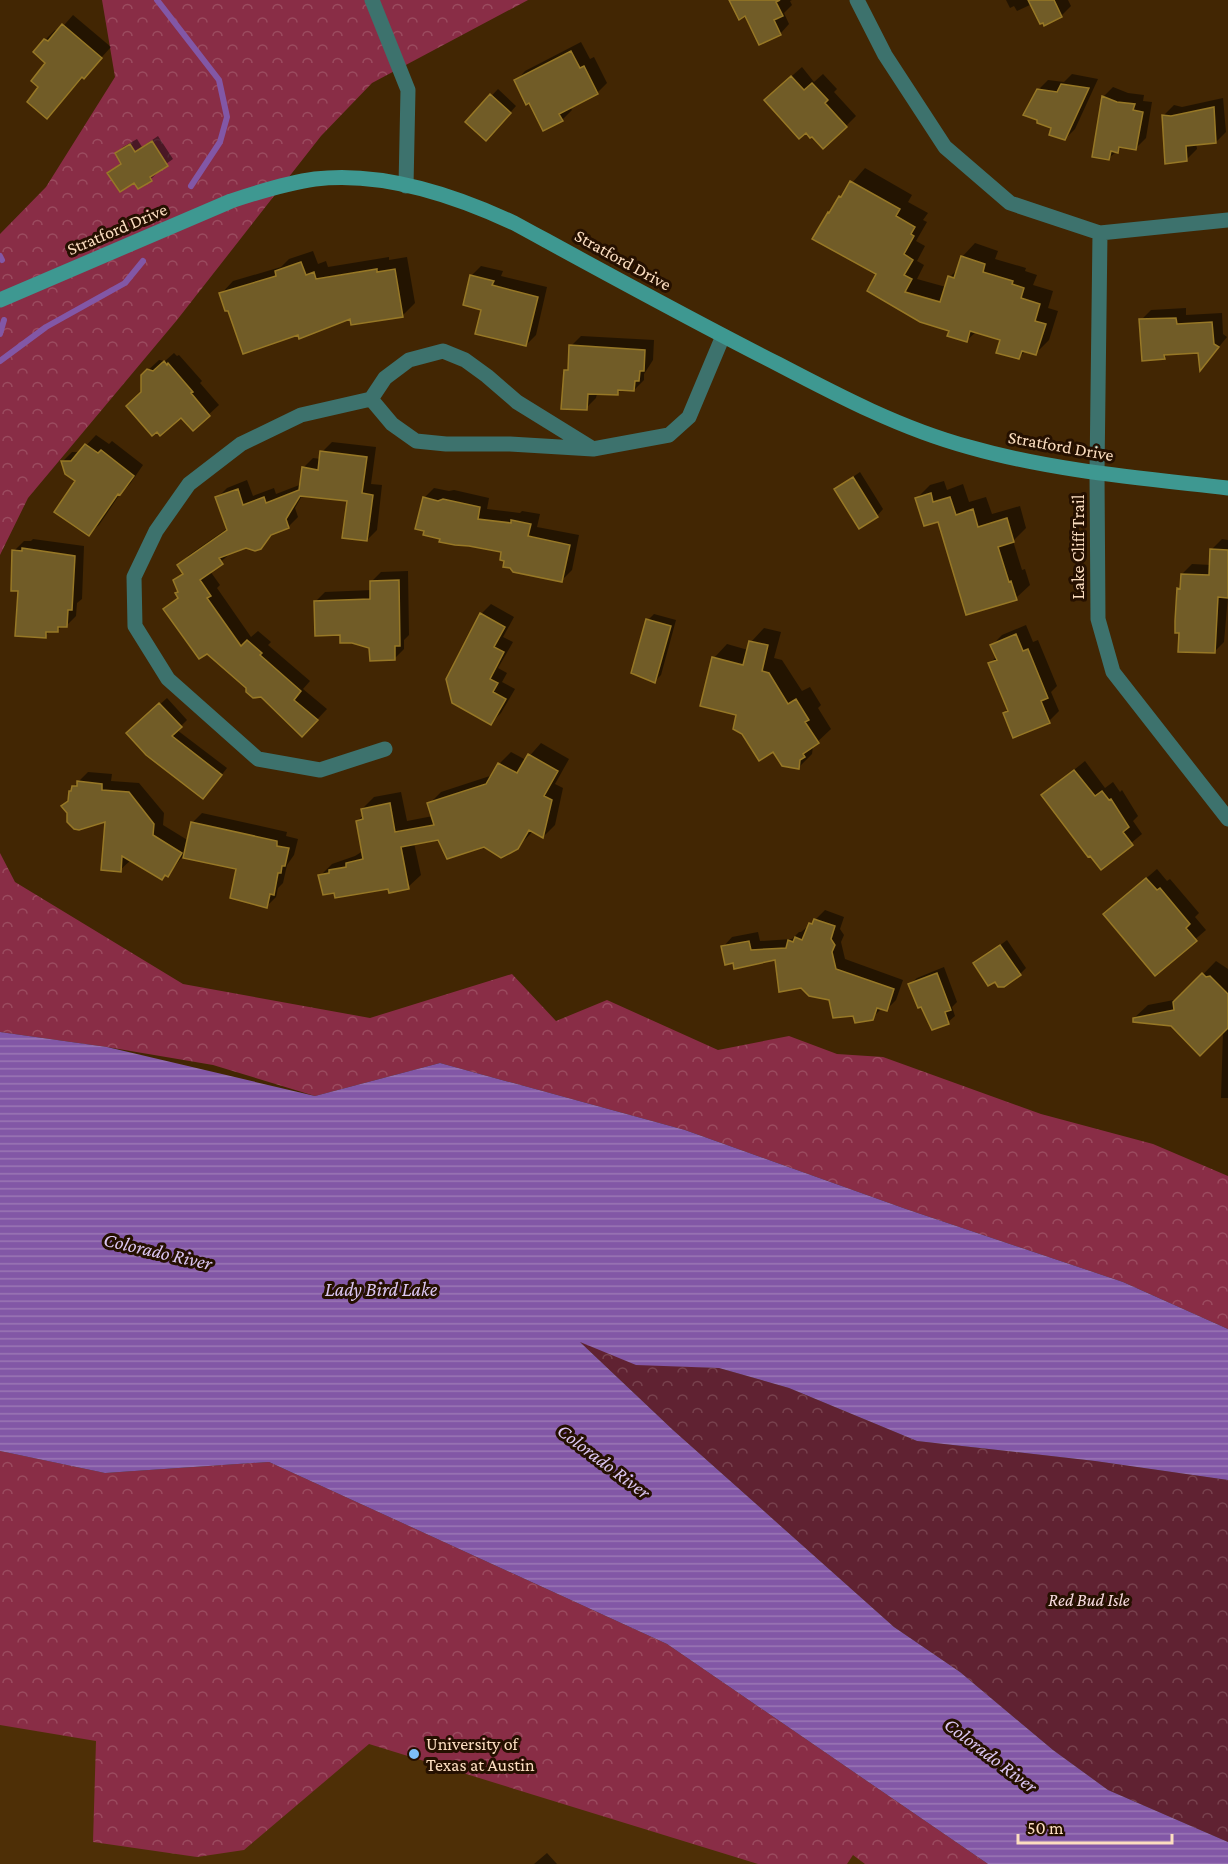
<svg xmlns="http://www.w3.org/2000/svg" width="1228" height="1864" font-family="'Crimson Pro',serif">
<defs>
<pattern id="forest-crowns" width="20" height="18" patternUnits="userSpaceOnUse" patternTransform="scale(1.5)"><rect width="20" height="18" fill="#892d46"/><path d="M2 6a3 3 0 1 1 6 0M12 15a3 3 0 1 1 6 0" fill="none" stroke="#9b4b5f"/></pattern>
<pattern id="park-crowns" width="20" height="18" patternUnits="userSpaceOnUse" patternTransform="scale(1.5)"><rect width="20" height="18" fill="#602232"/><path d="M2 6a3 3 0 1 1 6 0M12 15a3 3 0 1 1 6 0" fill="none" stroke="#78424e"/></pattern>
<pattern id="water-rules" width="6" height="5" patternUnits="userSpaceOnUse" patternTransform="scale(1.5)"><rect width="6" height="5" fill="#8257a6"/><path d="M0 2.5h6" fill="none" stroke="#9b77b4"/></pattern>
</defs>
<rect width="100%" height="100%" fill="#422603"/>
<path fill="#4e2f06" d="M0 1451 105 1473 988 1864H0Z"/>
<path fill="url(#forest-crowns)" d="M102 0H528L372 83 321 136 177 320 28 498 0 555V234L46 187 115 77Z
M0 853 15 882 183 984 370 1018 512 974 556 1021 607 1000 718 1050 789 1036 837 1054 883 1057 1041 1114 1153 1144 1228 1176V1329L1123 1282 906 1209 685 1130 440 1063 315 1096 213 1065 107 1047 0 1032Z
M0 1451 105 1473 269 1462 667 1644 988 1864H865L853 1855 847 1864H758L369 1744 244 1850 197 1857 93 1842 96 1741 0 1725Z"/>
<path fill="url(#park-crowns)" d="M579 1341 636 1364 719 1368 789 1388 917 1441 1095 1461 1228 1480V1842L1108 1790 1053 1750 960 1672 894 1627 673 1430Z"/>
<path fill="url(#water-rules)" d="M0 1032 107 1047 315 1096 440 1063 685 1130 906 1209 1123 1282 1228 1329V1480L1095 1461 917 1441 789 1388 719 1368 636 1365 580 1342 673 1430 894 1627 960 1672 1053 1750 1108 1790 1228 1842V1864H988L667 1644 269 1462 105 1473 0 1451Z"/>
<path fill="#0007" fill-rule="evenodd" d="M731 0H792L790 1 792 5 784 13 789 24 780 34 746 14Z
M1006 0H1068L1071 6 1061 16 1032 4 1017 11 1014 6 1010 8Z
M73 15 111 47 47 117 41 87 47 63 45 40 55 30 58 32Z
M581 42 590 59 594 57 607 83 597 93 570 106 572 110 562 120 530 101 516 81 525 71Z
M802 67 814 82 823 74 837 89 834 92 856 116 846 126 812 135 776 90Z
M1072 74 1098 79 1075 129 1065 139 1053 127 1038 90 1048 80 1064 82Z
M1113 87 1128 93 1144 95 1143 101 1152 102 1146 138 1136 148 1123 146 1109 158 1103 97Z
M498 89 516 106 492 133 467 122Z
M1223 98 1226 132 1216 142 1196 143 1197 149 1187 159 1164 115 1174 105 1182 107Z
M158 136 173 159 156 171 157 173 151 179 134 181 109 173 122 162 117 154 123 147 137 139 142 147Z
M865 168 912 195 908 202 928 213 923 220 927 222 916 241 925 246 917 261 924 265 917 279 946 287 950 277 958 269 962 257 975 243 998 251 995 259 1026 268 1025 271 1037 275 1033 285 1053 291 1048 308 1058 311 1049 340 1036 353 1026 350 1019 358 1002 339 976 332 966 341 878 274 814 238 840 197ZM905 291 947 303 946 306 910 295Z
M313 251 318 264 326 261 328 267 389 257V260L407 257 415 303 403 315 351 317 299 333 229 309 221 294 233 281 281 267 289 259Z
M481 266 503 271 501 276 547 287 536 335 526 345 483 308 471 276Z
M1186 308V315L1222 313 1223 334 1227 337 1209 359 1200 351 1169 353 1164 358 1141 320 1151 310Z
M581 336 654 340 653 360 644 374V380L634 390 622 389 617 394 597 393 596 398 586 408 565 371 570 366 571 346Z
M174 353 177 356 179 355 202 381 200 383 219 405 193 429 181 416 143 392 142 376 159 360 165 361Z
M96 435 109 444 112 441 143 465 130 484 120 494 99 525 89 534 77 481 62 462 72 452H80Z
M332 442 376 447 371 484 382 485 377 530 367 540 348 500 303 494 295 508 298 517 288 527 274 532 260 548 246 546 232 552 210 571 220 585 217 588 251 637 258 631 271 642 268 645 310 681 303 689 327 709 312 725 247 687 165 609 179 596 180 591 175 581 184 572 179 565 189 555 228 528 217 498 227 488 247 480 253 496 274 488 276 494 302 484 303 468 313 458 321 459 322 452Z
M860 472 883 509 877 516 836 489Z
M944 481 947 490 963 484 969 502 986 497 992 514 1020 506 1026 528 1013 541 1022 570 1025 569 1030 585 1016 598 967 613 939 520 917 498 930 485Z
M434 488 449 491 454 490 489 498 487 509 520 513 522 511 540 514 537 527 579 535 572 570 562 580 503 551 424 498Z
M33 539 84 546 82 599 77 603 76 616 66 626H62L57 631 51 630 45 636 19 590 14 551 24 541H31Z
M1222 539 1228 540V596L1224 642 1214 652 1178 589 1182 586V574L1192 564 1211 565 1212 549Z
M408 571 409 635 404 640V649L394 659 342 634 315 602 325 592 372 590 371 582 381 572Z
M491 604 514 617 503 637 513 642 498 668 507 673 502 682 515 689 501 713 491 723 481 614Z
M654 614 676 620 661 675 655 681 648 620Z
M1026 625 1033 642 1038 640 1057 686 1051 692 1059 711 1049 721 1005 713 1009 710 990 663 997 656 992 645 1002 635Z
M764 628 781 632 774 658 782 660 802 691 810 687 821 705 818 708 831 729 813 746 812 754 799 767 773 750 738 713 714 658 727 644 748 650 751 642Z
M167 698 187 720 177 730 227 768 209 791 128 733Z
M541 743 569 759 555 784 563 788 555 825 543 837 533 831 517 848 439 838 414 843 421 875 408 887 335 891 320 876 332 864 355 856 363 851 357 821 364 815 362 809 374 797 401 792 407 821 433 816 429 804 441 792 493 775 499 764 511 752 526 760Z
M1085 761 1105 788 1113 782 1120 792 1122 790 1138 816 1133 821 1142 834 1101 868 1043 795Z
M88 772 112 774 111 781 139 783 164 813 163 825 189 841 192 823 202 813 287 832 286 836 298 839 294 855 287 865 283 883 278 888 276 897 266 907 238 868 183 856 168 875 131 860 120 870 107 820 69 800 73 787Z
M1157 869 1167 881 1170 879 1199 913 1195 917 1206 930 1155 974 1115 905Z
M825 910 844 917 840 929 844 935 841 942 845 959 903 980 896 1000 886 1010 882 1008 872 1018 855 1015 776 958 734 962 723 947 732 937 758 932 760 941 792 939 799 932H801L806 928 808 929 811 924Z
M1007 940 1026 968 1020 974 995 980 975 964Z
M1216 961 1228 969V1098H1221L1223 1031 1134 1018 1148 1005 1179 999Z
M944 967 957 1002 952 1007 955 1016 948 1022 933 1028 910 984 917 978Z
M547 1853 557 1864H534Z"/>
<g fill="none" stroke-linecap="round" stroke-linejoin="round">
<path stroke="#8257a6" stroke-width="6" d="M157 0 219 80 227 117 220 142 191 186
M0 256 2 260
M0 334 4 320
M0 361 46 327 125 283 143 261"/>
</g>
<path fill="#715c27" stroke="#977826" stroke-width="1.5" d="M729 0H780L776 2 783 16 774 20 781 35 759 45 745 16 739 20Z
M1028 0H1054L1062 17 1044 26 1043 23 1040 24Z
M62 24 102 58 84 79 82 77 47 119 27 102 38 87 31 81 45 63 33 52 44 39 48 41Z
M571 51 580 68 584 66 598 94 559 114 563 121 543 131 529 103 526 105 514 80Z
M791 76 804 90 812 83 828 100 825 103 847 127 823 149 812 137 810 138 806 133 799 139 764 100Z
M1061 84 1089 88 1065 140 1049 135 1051 128 1037 123V120L1023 115 1037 89 1057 92Z
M490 94 511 113 486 141 465 122Z
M1102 96 1117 102 1135 104 1133 110 1143 112 1136 150 1119 147 1118 153 1111 151 1109 160 1092 157Z
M1214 107 1216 143 1186 146 1187 161 1165 164 1162 115 1171 116Z
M152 141 168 166 150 177 152 181 138 189 134 183 120 192 107 173 121 164 115 153 130 144 135 152Z
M850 181 900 209 896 216 915 227 911 234 914 236 904 254 913 260 904 275 912 279 905 292 940 302 948 276 954 278 961 256 985 264 983 272 1013 281 1012 284 1024 288 1021 298 1040 304 1035 321 1046 324 1036 355 1022 351 1019 359 996 353 1000 340 970 331 967 342 947 336 949 331 920 322 867 291 876 274 812 239 828 212 829 213 839 196 841 197Z
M301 262 306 275 314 272 316 279 377 269V272L395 269 403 317 351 325 350 319 299 339 298 335 243 354 228 311H225L219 293 276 276 275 271Z
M470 275 494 281 492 285 538 297 526 346 475 334 481 310 463 305Z
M1176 318 1177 324 1212 322 1214 344 1219 347 1200 371 1198 353 1164 355 1165 359 1142 361 1139 319Z
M569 345 645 350 644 371H640L639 381H635L634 391 618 390V395L588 394 587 410 561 409 564 370H568Z
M164 361 167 365 168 363 193 392 191 393 210 416 193 431 181 418 160 436 157 432 152 436 126 406 141 392V375L147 369 153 371Z
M85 444 98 453 101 450 134 476 120 495 118 494 89 536 54 512 75 481 65 474 61 461H71Z
M320 451 367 457 362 493 373 495 367 541 342 538 347 501 300 496 286 519 289 528 271 535 261 549 255 551 246 548 219 558 223 564 200 580 211 596 207 598 241 646 247 640 262 653 260 655 301 691 294 700 318 720 302 737 261 697 253 698 246 692V688L207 654 199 659 163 609 178 598 175 593 178 592 173 580 183 574 177 565 227 530 215 497 238 489 243 505 264 497 266 503 299 490 302 467 318 470Z
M853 477 878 517 859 529 834 489Z
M931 493 933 502 950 497 956 515 973 509 978 527 1007 518 1014 542 998 547 1009 582 1011 581 1017 600 966 615 938 522 924 526 915 498Z
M423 497 438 501 443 499 480 507 478 519 511 523V520L531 524 528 536 570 545 562 582 513 572 510 568 503 567 504 561 500 560 501 552 469 546 455 545 439 542 440 539 423 535 424 531 415 529Z
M22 548 75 556 72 610H68L67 627H58V632H46V638L15 636 18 591H11L12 550 22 551Z
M1210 549 1228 550V598L1218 597 1215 653 1178 652 1179 633H1175V621L1177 588 1180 589 1181 574 1209 575Z
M399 580 400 646H395V660L370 661 369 648 352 643H340V635L315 636 314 601 370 599V581Z
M480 613 505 627 494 647 504 652 490 679 498 683 493 692 506 699 491 725 452 703 446 679Z
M646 619 671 626 655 683 631 673Z
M1016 634 1023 651 1028 649 1048 698 1041 701 1050 723 1013 738 1003 713 1008 711 988 663 997 660 990 645Z
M749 641 768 645 762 671 769 673 788 704 796 699 809 720 805 722 819 743 803 754 805 757 800 760 799 769 782 766 773 752 759 761 742 734 733 729 736 715 700 706 712 657 743 665Z
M159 703 182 727 172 736 222 775 203 799 146 755 126 733Z
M528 754 558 771 544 796 552 800 543 838 529 830 518 849 501 858 484 847 447 859 438 840 401 847 409 889 389 893 388 889 335 898 334 893 323 895 318 875 329 873V870L346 867V863L363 859 356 821 363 819 361 809 390 803 395 832 434 825 427 803 486 784 498 763 517 773Z
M1074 770 1095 796 1102 791 1109 800 1111 799 1129 827 1123 832 1133 845 1101 870 1090 856 1088 857 1041 795Z
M77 781 102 784V790L129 792 154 824 153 835 182 853 168 877 165 875 162 880 122 856 121 872 101 870 105 822 79 830 74 829 67 822V813L61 806 68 801 69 791H71L72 786H77Z
M191 822 277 841V846L289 848 285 866H282L281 873H278L274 895 270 894 267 908 230 898 236 869 183 858Z
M1146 878 1157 890 1160 888 1190 924 1186 928 1197 941 1155 976 1103 914Z
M814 919 835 926 831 939 835 945 832 952 836 969 894 989 887 1011 877 1008 873 1020 855 1023 853 1016 833 1018 829 1000 809 996 801 988 779 992 775 960 734 969 733 963 725 965 721 946 749 941 751 950 786 948 788 940 793 942 795 937 802 940 809 923 812 924Z
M1000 945 1021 975 1004 987H998L995 982 988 986 973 963Z
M937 973 951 1010 945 1012 949 1024 932 1030 921 1007 918 1008 908 984Z
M1202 973 1206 977 1210 976 1228 994V1028L1200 1056 1171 1026 1133 1022V1018L1174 1010 1173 1002Z"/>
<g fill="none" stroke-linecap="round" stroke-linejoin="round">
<path stroke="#3d726d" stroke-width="15" d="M372 0 408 90 406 186
M857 0 885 55 945 147 1010 203 1100 233 1228 220
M1100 233 1097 473 1098 619 1113 672 1228 819
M371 399 392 424 416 441 446 444H510L593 449 669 435 689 417 723 336
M385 749 320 770 258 759 168 679 135 626 134 577 156 531 189 484 241 444 301 415 371 399 385 378 409 360 443 351 465 360 487 376 517 402 593 449"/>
<path stroke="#3e9891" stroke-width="15" d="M0 300 231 201C258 192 286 183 315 179 382 171 454 195 514 223 602 271 689 319 778 364 839 396 902 429 969 447 1053 471 1141 478 1228 488"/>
</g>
<circle fill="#7dbef9" stroke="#251000" stroke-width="2" cx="414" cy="1754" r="6"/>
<g text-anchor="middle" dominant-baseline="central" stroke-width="6" stroke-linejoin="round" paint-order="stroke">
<g font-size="18" fill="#fcdec0" stroke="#251000">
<text transform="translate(117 229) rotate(-23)">Stratford Drive</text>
<text transform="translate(623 260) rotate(29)">Stratford Drive</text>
<text transform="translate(1061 446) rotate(10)">Stratford Drive</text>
<text transform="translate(1078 547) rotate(-90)">Lake Cliff Trail</text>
</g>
<g font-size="18" font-style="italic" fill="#f7dbdf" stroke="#251000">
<text x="1089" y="1600">Red Bud Isle</text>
</g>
<g font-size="18" fill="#fcdec0" stroke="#251000" text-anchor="start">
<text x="426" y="1744">University of<tspan x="426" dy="21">Texas at Austin</tspan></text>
</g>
<g font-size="20" font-style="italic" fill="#dbc6f1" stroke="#251000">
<text transform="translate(158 1251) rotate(13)">Colorado River</text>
<text x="381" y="1289">Lady Bird Lake</text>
<text transform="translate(604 1461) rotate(37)">Colorado River</text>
<text transform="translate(991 1755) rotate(37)">Colorado River</text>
</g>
</g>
<path d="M1018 1834v9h154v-9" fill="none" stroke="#fcdec0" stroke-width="3"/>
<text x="1027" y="1834" font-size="18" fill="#fcdec0" stroke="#251000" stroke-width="4.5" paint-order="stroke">50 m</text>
</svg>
